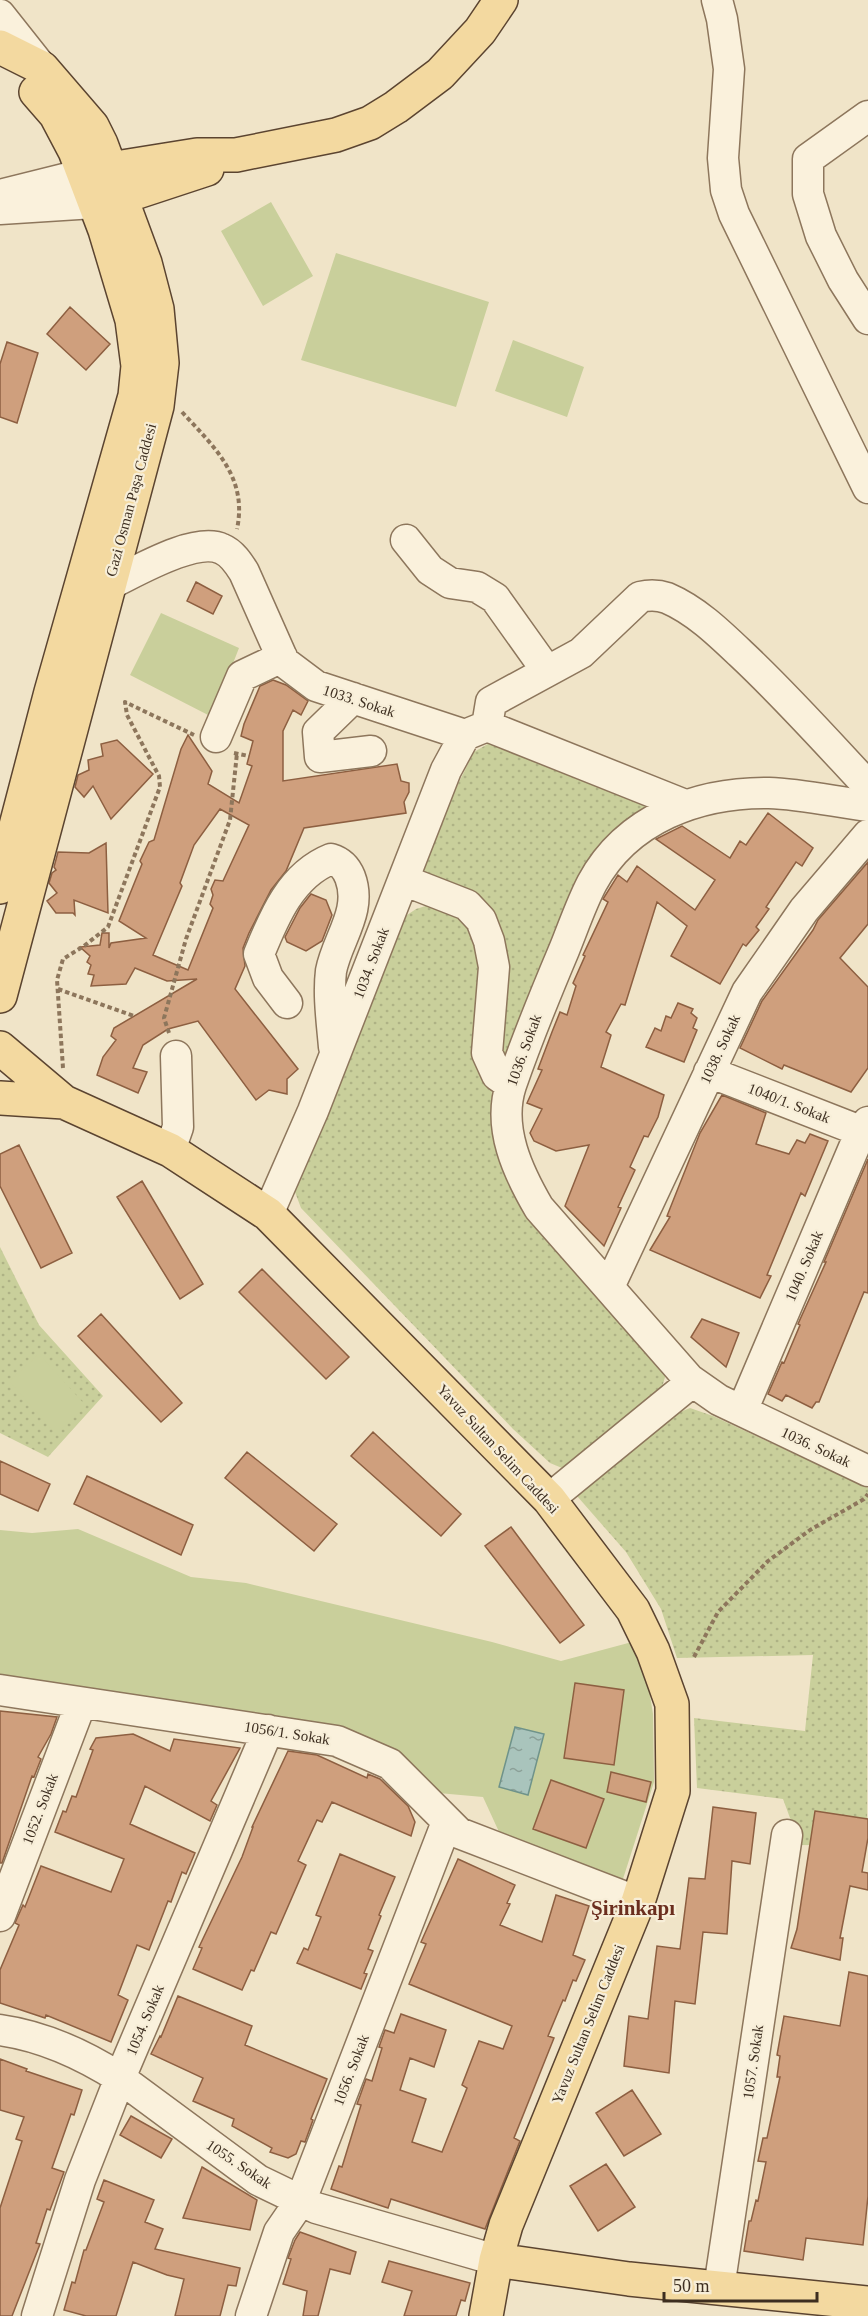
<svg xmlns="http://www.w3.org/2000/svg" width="868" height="2316" font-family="Georgia,serif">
<defs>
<pattern id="grass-dots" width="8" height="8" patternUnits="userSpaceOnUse" patternTransform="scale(1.5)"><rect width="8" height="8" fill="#c9cf9b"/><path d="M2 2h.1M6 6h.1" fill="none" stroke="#aeb285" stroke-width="1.8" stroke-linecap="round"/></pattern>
<pattern id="water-ripples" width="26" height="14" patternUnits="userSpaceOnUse" patternTransform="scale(1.5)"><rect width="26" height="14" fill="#a9c4bc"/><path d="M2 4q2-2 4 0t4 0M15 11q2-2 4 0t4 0" fill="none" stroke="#8ba098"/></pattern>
</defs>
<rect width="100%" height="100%" fill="#f0e4c8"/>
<path fill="url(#grass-dots)" d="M505 734 661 804 632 816 603 843 573 886 507 1069 495 1056 498 939 422 869 458 784 474 752Z
M432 904 458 911 482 945 493 1111 505 1171 524 1212 666 1374 662 1387 562 1468 550 1463 513 1429 301 1208 295 1192 401 919 416 909Z
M0 1247 39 1325 103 1396 48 1457 0 1433Z
M690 1408 713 1416 868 1488 867 1846 800 1845 783 1799 697 1788 694 1718 805 1731 813 1655 677 1658 661 1609 626 1552 577 1496 668 1417Z"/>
<path fill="#c9cf9b" d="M271 202 313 276 263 306 221 231Z
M336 253 489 302 456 407 301 360Z
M513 340 584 367 567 417 495 391Z
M161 613 239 648 212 717 130 675Z
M39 1354 86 1406 56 1434 9 1381Z
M78 1529 191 1577 246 1583 492 1642 561 1661 632 1642 649 1689 653 1714 654 1782 622 1882 500 1834 483 1797 427 1792 390 1752 0 1681V1530L32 1533Z"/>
<path fill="url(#water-ripples)" stroke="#6f938a" stroke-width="1.5" d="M515 1727 544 1734 528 1795 499 1787Z"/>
<path fill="#cf9f7d" stroke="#8d5f41" stroke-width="1.5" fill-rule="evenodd" d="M70 307 110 344 86 370 47 334Z
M7 342 38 353 17 423 0 417V364Z
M196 582 222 596 213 614 187 601Z
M273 680 286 685 308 701 301 715 293 710 283 731V781L397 764 401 781 409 783V792L404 802 406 813 304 828 286 871 271 890 249 933 243 948 245 966 235 989 298 1069 287 1079V1094L269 1090 256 1100 198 1021 168 1029 143 1045 133 1068 147 1072 138 1093 97 1075 103 1057 116 1040 111 1036 114 1028 197 979 167 981 135 968 126 984 91 986 94 975 88 974 91 965 87 962 90 956 80 947 100 945 102 933H109V948L111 943 146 938 119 921 142 864 140 861 149 842 154 840 181 749 188 735 212 771 208 784 239 803 252 766 247 764 253 741 241 736 244 724 260 686ZM220 809 249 825 223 881 215 880 211 889 213 895 210 904 213 908 188 970 153 955 182 886 180 883 194 845Z
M117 740 153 774 111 819 93 786 84 797 75 787 78 775 89 770 88 760 103 756 101 744Z
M768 813 813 848 802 866 796 862 766 907 769 909 756 927 759 930 746 946 743 944 720 984 671 956 687 926 657 902 625 1005 621 1004 606 1032 611 1035 601 1067 664 1095 658 1117 648 1137 644 1136 630 1167 635 1170 618 1207 621 1208 604 1246 565 1206 589 1145 556 1151 534 1141 530 1133 542 1109 527 1103 542 1070 538 1069 552 1032 560 1012 567 1015 576 986 573 983 585 956 583 955 608 902 603 899 618 875 627 882 637 866 695 910 715 880 656 839 682 826 730 858 740 841 746 845Z
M106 843 108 913 74 900 75 915 73 913H56L47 901 57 893 49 883 52 873 56 870 54 867 58 852 89 853Z
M868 862V924L840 958 868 987V1068L851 1092 784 1065 782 1069 740 1048 762 1001 813 930 818 920Z
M311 894 326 900 332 915 322 941 306 951 287 942 285 937 300 908Z
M678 1003 693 1009 691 1013 697 1018 693 1028 697 1030 684 1062 646 1047 655 1028 661 1031 666 1016 671 1018Z
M722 1095 766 1113 756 1144 789 1154 797 1140 805 1143 810 1134 828 1141 805 1196 801 1193 767 1275 771 1276 760 1298 650 1250 670 1217 667 1216 700 1133Z
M19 1145 72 1253 41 1268 0 1186V1154Z
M868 1159V1293L864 1292 819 1402H816L812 1408 786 1395 782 1401 768 1394 782 1362 784 1363 800 1325 798 1324 826 1262H824Z
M142 1181 203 1284 180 1299 117 1197Z
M262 1269 349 1357 326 1379 239 1292Z
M101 1314 182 1403 161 1422 78 1336Z
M702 1319 739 1333 726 1367 691 1337Z
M373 1432 461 1514 441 1536 351 1456Z
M247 1452 337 1524 314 1551 225 1478Z
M0 1461 50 1484 38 1511 0 1494Z
M87 1476 193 1525 181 1555 74 1504Z
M511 1527 584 1625 560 1643 485 1546Z
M575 1683 624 1690 614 1765 564 1758Z
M0 1711 57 1717 51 1734 38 1757 41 1759 34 1777 32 1776 2 1863H0Z
M133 1734 170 1751 174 1739 240 1748 211 1801 217 1805 210 1821 145 1786 130 1824 195 1853 186 1874 182 1872 171 1902 168 1901 149 1950 137 1945 118 1995 128 2000 111 2042 46 2015 45 2018 0 2003V1970L19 1925 15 1923 23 1905 25 1907 41 1866 111 1892 124 1859 55 1832 63 1811 66 1812 72 1796 76 1797 93 1750 90 1749 96 1738Z
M288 1751 317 1755 367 1778 368 1774 380 1779 408 1806 415 1822 411 1836 332 1802 322 1822 317 1820 298 1861 306 1865 276 1934 271 1932 254 1971 251 1970 242 1990 193 1969 202 1948 199 1947 242 1857 253 1827H252Z
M611 1772 651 1782 646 1802 607 1792Z
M551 1780 604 1799 586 1848 533 1829Z
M713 1807 756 1813 750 1864 732 1861 727 1934 703 1932 695 2004 675 2001 669 2073 624 2066 629 2016 648 2019 657 1946 680 1949 689 1878 705 1879Z
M815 1811 868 1819V1838L862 1872 868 1873V1890L850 1886 840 1938H843L840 1960 791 1948 797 1929Z
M340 1854 395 1877 379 1915 381 1916 368 1949 373 1951 364 1973 367 1974 361 1989 297 1963 304 1948 308 1950 321 1917 316 1915Z
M458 1859 515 1885 507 1903 510 1904 500 1925 542 1942 556 1895 589 1906 573 1955 585 1960 576 1981 573 1980 565 2001 563 2000 548 2036 554 2038 514 2138 520 2141 485 2229 391 2199 388 2208 331 2189 339 2166 342 2167 361 2105 357 2104 360 2096 366 2079 372 2081 382 2048 379 2047 385 2030 394 2033 401 2014 446 2030 434 2067 410 2058 400 2090 426 2099 412 2142 442 2152 467 2088 462 2085 479 2041 503 2049 512 2026 409 1984 426 1944 421 1942Z
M849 1972 868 1976V2196L863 2245 806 2238 803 2260 744 2251 749 2221H751L756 2200 758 2201 766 2162 758 2161 763 2138H767L780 2077H777L780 2056 777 2055 784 2016 840 2026Z
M178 1996 252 2026 245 2045 327 2079 311 2119 313 2120 305 2142 301 2141 296 2154 288 2158 270 2152 272 2148 232 2126 234 2119 193 2101 203 2078 151 2054 160 2036 161 2037Z
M0 2059 27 2069 26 2071 82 2090 74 2115 71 2114 52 2168 64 2172 50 2210 47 2209 36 2243 40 2244 12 2316H0V2208L22 2141 16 2139 24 2117 0 2110Z
M632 2090 661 2134 624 2156 596 2113Z
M131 2116 172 2139 161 2158 120 2135Z
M606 2164 635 2207 598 2231 570 2186Z
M202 2167 257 2200 250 2230 183 2218Z
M104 2180 154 2200 145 2222 163 2229 155 2249 240 2268 236 2286 228 2285 220 2316H175L184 2279 167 2275 133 2262 116 2316H86L64 2310 72 2282 75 2283 84 2250H86L104 2202 97 2199Z
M300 2232 356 2252 350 2274 330 2269 318 2316H303L307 2291 283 2284 291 2259 288 2258 295 2240Z
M389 2261 470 2283 465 2301 461 2300 456 2316H404L412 2291 382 2282Z"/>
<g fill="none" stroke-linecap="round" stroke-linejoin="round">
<g stroke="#8d765c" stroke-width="33">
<path id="minor" d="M717 0 722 19 729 69 723 158 726 190 734 214 868 488
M0 15 42 68
M868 116 808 159V194L821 236 843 280 868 319
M0 195 84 174
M0 209 94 203
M406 540 430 570 450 583 477 587 495 598 547 671
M108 585C134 573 195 536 222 549 232 553 239 564 244 572L284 662 316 686 465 735
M353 698 318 732 320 757 371 751
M487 726 491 702 581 653 640 597C649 595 658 595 667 598 695 610 718 632 740 653 785 695 826 741 868 786
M487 726 685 805
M216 737 242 676 282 657
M868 806C836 802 801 794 769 793 699 792 627 818 592 883 581 904 573 928 564 950 545 995 527 1039 511 1085 497 1128 518 1172 539 1208L689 1379 719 1400 868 1471
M403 880 467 905 481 920 489 941 494 967 487 1053 497 1075 511 1085
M287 1003 268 978 259 954C274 917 291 875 331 859 341 862 346 867 350 877 363 911 337 939 331 971 328 995 332 1023 334 1047
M709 1072 868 1134
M170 1150 178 1127 176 1056
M268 1214 313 1111 446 770 465 735 487 726
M609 1287 747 992 804 910 868 835
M742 1411 861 1131 868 1122
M549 1499 692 1382
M0 1690 337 1741 390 1764 459 1833 638 1902
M0 1916 81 1703
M0 2030C43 2036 84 2055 120 2078L258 2180 316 2208 496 2260
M719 2288 787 1835
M37 2316 80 2180 120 2078 268 1730
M251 2316 279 2232 301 2200 447 1822"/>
</g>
<g stroke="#5b4430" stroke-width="36">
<path id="major" d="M0 47 42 68 92 126 101 144 145 263 157 309 162 363 157 406 0 996
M91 172 197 155H236L336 135 370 123 396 107 440 74 480 31 501 0
M101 201 122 197 207 169
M0 887 51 692 135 396 138 366 132 320 105 230 75 151 56 115 36 92
M0 1048 64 1102 170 1150 268 1214 549 1499 633 1610 653 1651 672 1704 673 1791 638 1902 506 2225 496 2260 486 2316
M0 1098 64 1102
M496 2260 629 2279 868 2303"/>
</g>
<path stroke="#8d765c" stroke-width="4" stroke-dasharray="4.5 3" stroke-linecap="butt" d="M182 412C214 447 248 477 237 529
M234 753 249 756
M58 989 134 1016
M169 1033 164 1018 186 939 230 820 237 753
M63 1068 57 980 63 959 84 946 108 927 160 787 159 776 127 715 125 702 194 735
M694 1657 718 1612 768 1561 810 1530 864 1499 868 1494"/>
<use href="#minor" stroke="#faf1dc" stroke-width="30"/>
<use href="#major" stroke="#f3d9a0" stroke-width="33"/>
</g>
<g text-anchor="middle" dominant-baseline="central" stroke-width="4.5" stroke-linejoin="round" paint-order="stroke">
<g font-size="15" fill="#3d2e20" stroke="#f7eed8">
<text transform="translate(131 500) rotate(-75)">Gazi Osman Paşa Caddesi</text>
<text transform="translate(359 701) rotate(18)">1033. Sokak</text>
<text transform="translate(371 963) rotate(-69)">1034. Sokak</text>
<text transform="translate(720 1049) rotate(-65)">1038. Sokak</text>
<text transform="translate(524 1050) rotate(-70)">1036. Sokak</text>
<text transform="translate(789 1103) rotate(21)">1040/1. Sokak</text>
<text transform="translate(804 1266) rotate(-67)">1040. Sokak</text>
<text transform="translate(816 1447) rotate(25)">1036. Sokak</text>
<text transform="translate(498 1449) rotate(47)">Yavuz Sultan Selim Caddesi</text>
<text transform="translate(287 1733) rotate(9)">1056/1. Sokak</text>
<text transform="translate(40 1809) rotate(-69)">1052. Sokak</text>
<text transform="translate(145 2020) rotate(-67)">1054. Sokak</text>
<text transform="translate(588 2024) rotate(-68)">Yavuz Sultan Selim Caddesi</text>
<text transform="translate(753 2062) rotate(-82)">1057. Sokak</text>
<text transform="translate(351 2070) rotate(-69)">1056. Sokak</text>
<text transform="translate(239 2164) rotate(34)">1055. Sokak</text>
</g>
<g font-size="21" font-weight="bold" fill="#6b2e1e" stroke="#f7eed8">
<text x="633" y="1908">Şirinkapı</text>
</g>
</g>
<path d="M664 2292v9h153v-9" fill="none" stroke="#3d2e20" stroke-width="3"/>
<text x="673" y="2292" font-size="18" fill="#3d2e20" stroke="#f7eed8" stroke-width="4.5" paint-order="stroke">50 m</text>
</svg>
